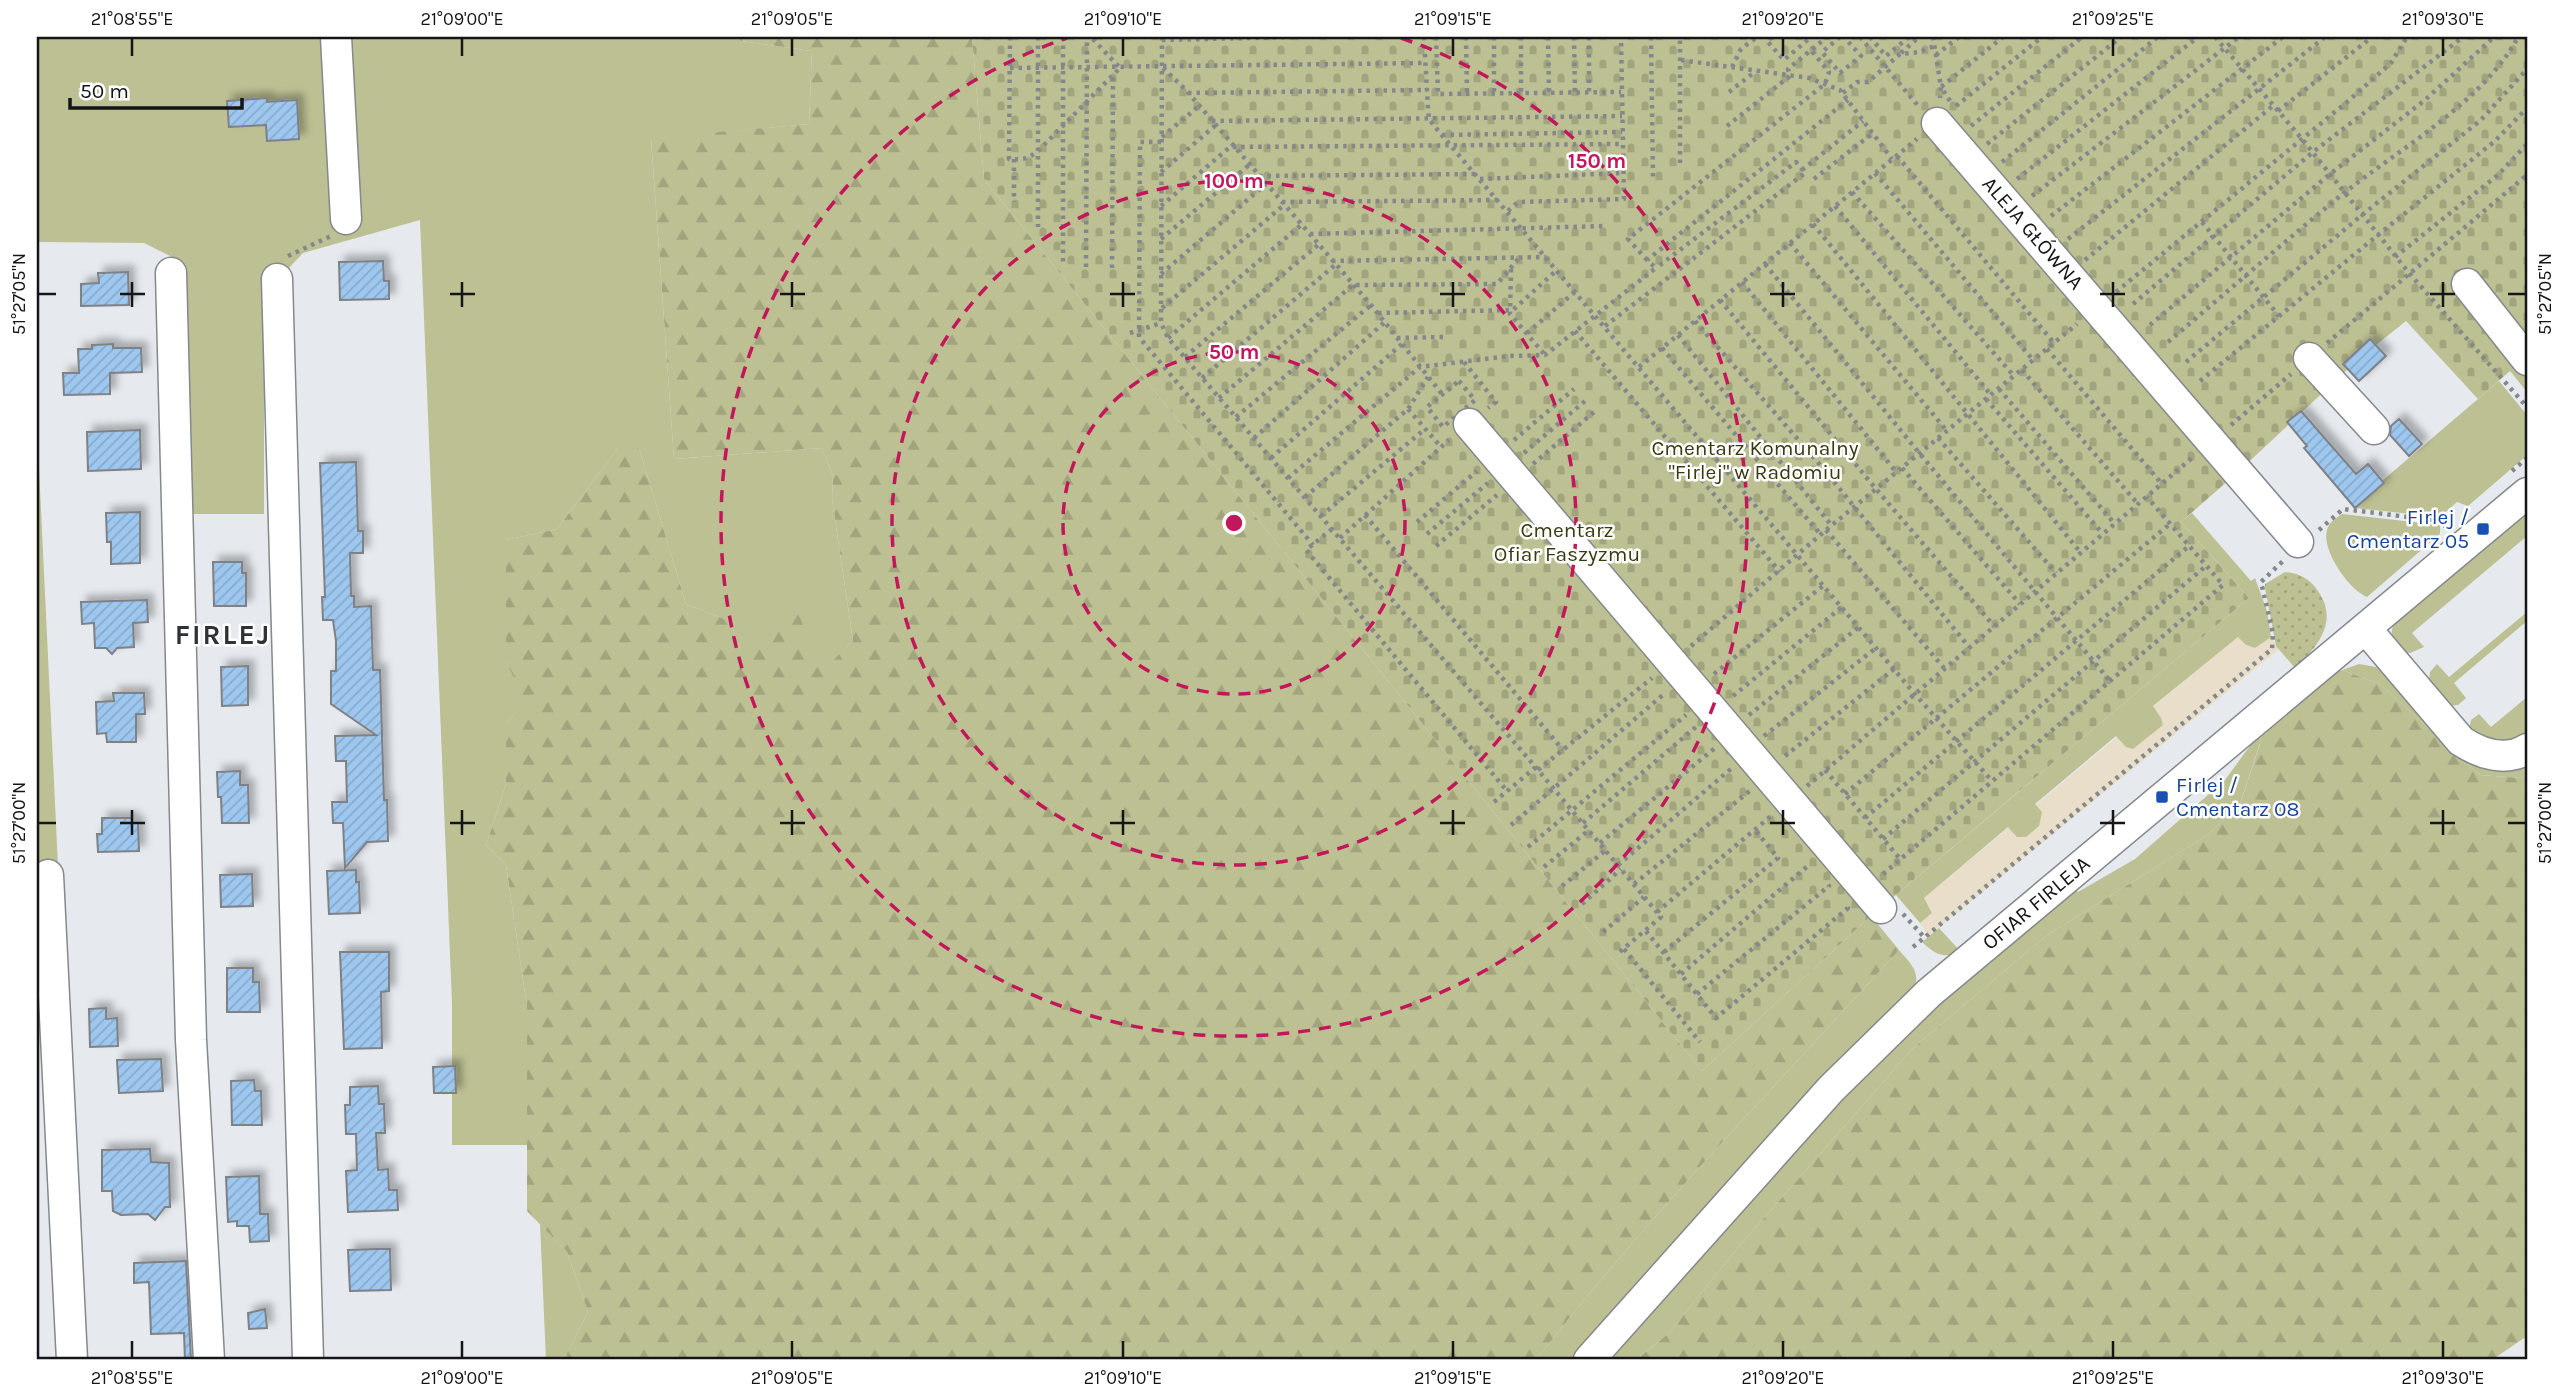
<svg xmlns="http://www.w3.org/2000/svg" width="2564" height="1397" font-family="Karla,sans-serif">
<defs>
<pattern id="forest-firs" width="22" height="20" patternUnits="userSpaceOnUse" patternTransform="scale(1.75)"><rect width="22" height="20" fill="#bdc092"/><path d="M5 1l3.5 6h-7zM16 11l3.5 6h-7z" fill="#a2a47d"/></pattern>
<pattern id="cemetery-stones" width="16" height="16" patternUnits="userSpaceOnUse" patternTransform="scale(1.75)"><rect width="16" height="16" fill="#bdc092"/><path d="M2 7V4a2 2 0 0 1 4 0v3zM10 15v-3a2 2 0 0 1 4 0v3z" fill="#a2a47d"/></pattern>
<pattern id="garden-dots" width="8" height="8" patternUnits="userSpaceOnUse" patternTransform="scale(1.75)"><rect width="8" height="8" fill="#bdc092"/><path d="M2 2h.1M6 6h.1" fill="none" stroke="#a2a47d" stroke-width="1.8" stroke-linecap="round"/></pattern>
<pattern id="building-hatch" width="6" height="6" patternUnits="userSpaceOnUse" patternTransform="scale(1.75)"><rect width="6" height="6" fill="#9ec7ef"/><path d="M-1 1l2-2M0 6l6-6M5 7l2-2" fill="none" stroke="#87aacc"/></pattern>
<filter id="shadow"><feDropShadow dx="6" dy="-6" stdDeviation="3.5" flood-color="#0004"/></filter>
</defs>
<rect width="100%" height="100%" fill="#e6eaee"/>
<path fill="#e8dec9" d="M2238 636 2246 645 2255 648 2271 637 2279 649 1929 936 1920 923 1932 913 1924 898Z"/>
<path fill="#bdc092" d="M37 37H736L741 41 812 51 809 124 651 139 674 459 822 448 833 476 832 499 853 641 822 672 741 651 730 621 686 604 639 448H618L557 529 506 540V662L527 702 506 723V784L486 845 506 865 527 1007V1145H452V1003L420 220 303 253 287 270 264 275V514H190L184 263 144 243 37 242Z
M2499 381 2527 415V454L2525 457 2468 506 2457 502 2440 517 2355 508 2384 484 2382 481Z
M37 426 58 866H37Z
M2527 510V536L2412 633 2424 647 2410 653 2401 652C2393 643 2389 635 2394 623Z
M2192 513 2251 581 2255 578 2267 611 2271 637 2255 648 2246 645 2238 637 2153 706 2161 718 2163 725 2133 749 2126 747 2116 736 2035 804 2042 812 2039 826 2026 837H2017L2008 827 1924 898 1932 913 1920 923 1896 895 2249 598 2181 522Z
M2342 514 2440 525V534L2367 597C2349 590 2321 550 2327 530 2329 522 2336 518 2342 514Z
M2527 612V621L2454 683 2466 698 2458 705 2449 706 2429 681 2430 672 2437 664 2449 677Z
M2359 664 2376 667 2389 673 2456 749 2527 762V773L2521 778 2480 775 2380 684 2342 670Z
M2527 697V732C2503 751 2492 745 2469 729L2471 720 2479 714 2491 727Z
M2261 730 2260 743 2240 804 2209 834 2046 936 1913 1048 1735 1251 1669 1333 1636 1360H1611L1779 1166 1896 1037 2074 887 2078 892 2135 859 2225 780 2252 743 2249 740Z
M1939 928 1960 951C1944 960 1935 954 1922 942Z
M1899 950C1911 964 1921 972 1914 990L1793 1111 1571 1360H1536C1648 1216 1777 1085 1899 950Z
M540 1224 567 1252 588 1312 567 1353V1360H546Z"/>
<path fill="url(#forest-firs)" d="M736 37H972L984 179 1702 1071 1871 916 1899 950C1777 1085 1648 1216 1536 1360H567V1353L588 1312 567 1252 527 1211V1007L506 865 486 845 506 784V723L526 702 506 662V540L557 529 618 448H639L686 604 730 621 741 651 794 603 822 671 853 641 832 499 833 476 822 448 674 459 651 138 809 124 812 51 741 41Z
M2342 670 2380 684 2480 775 2521 778 2527 773V1336L2492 1360H1636L1669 1333 1735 1251 1913 1048 2046 936 2209 834 2240 804 2260 744 2261 730 2313 684Z"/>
<path fill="url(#cemetery-stones)" d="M972 37H2527V392L2510 371 2478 399 2406 321 2376 345 2370 340 2344 364 2348 369 2238 472 2181 522 2249 598 1871 916 1702 1071 984 179Z"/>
<path fill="url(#garden-dots)" d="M2285 572C2299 573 2310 579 2318 591 2339 621 2318 647 2295 668L2276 646 2265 588V584Z"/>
<path fill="url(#building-hatch)" stroke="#7e8185" stroke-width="2" filter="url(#shadow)" d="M267 98V102L297 100 299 139 267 141 266 125 229 127 227 101Z
M383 261 384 281H389V299L340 300 339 262Z
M128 272 129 305 81 306V284L99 283 98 273Z
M2370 339 2386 356 2359 381 2343 364Z
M113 344V348H141L142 372 110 373V394L64 395 63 373H79L78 349H92V345Z
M2301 411 2356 474 2368 464 2384 483 2355 508 2304 448 2307 446 2287 422Z
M2399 419 2422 444 2409 456 2390 435 2391 426Z
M140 430 141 469 88 471 87 432Z
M356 462 358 531H363V553H350L351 596H354V607L371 606 373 670H380L384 800H387L388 841 367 842 345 868 343 823H333L332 802H347L346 761H336L335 736 376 735 331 704V671H336V641L333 620H323L322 597H325L320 463Z
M140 512V563L111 564V542H107L106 513Z
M213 562H242V573H246V606H214Z
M147 600 148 622 133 623 134 647 117 648 112 654 106 648H95L94 623 82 624 81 602Z
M248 666V705L222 706 221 667Z
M113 693H144L145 714H136V742H107L106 733 97 734 96 702 114 701Z
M240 771V785H248L249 823H222L221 797H218L217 772Z
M102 818H132V823H138L139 851 98 852 97 834H102Z
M356 870V882H359L360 913 329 914 327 871Z
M252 874 253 906 221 907 220 875Z
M340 952H389V991L381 992 382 1048 344 1049Z
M227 968H253V982H259L260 1012H227Z
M106 1008V1019L117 1018 118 1046 90 1047 89 1009Z
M161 1059 163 1091 119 1093 117 1060Z
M455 1066 456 1093H434L433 1067Z
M254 1080 255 1091H261L262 1125H232L231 1081Z
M378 1086 379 1104H384L385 1133H376L378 1170 388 1169 389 1190H397L398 1210 348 1212 346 1171 357 1170 356 1134H346L345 1105H350V1087Z
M150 1149 151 1162 169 1163 170 1207H165L155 1220 148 1214 121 1215 113 1211 112 1191H102V1150Z
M259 1176 260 1214H268L269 1241 250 1242 249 1226H237V1221L228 1222 226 1177Z
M377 1249H390L391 1290 350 1291 348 1250Z
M186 1261 191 1360H185L184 1333 151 1334 149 1282 134 1283V1263Z
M265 1309 267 1328 249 1329 248 1313Z"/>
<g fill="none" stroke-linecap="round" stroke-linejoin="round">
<g stroke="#85888c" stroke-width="33">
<path id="minor" d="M336 37 346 219
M1937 123 2298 542
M171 273 191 1040 209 1360
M277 279 308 1360
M2467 284 2527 360
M2309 358 2374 429
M1469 424 1881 908
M2366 629 2461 741C2481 754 2506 762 2527 749
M48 875 72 1360
M1589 1360 1831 1089 1929 993 2527 493"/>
</g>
<path stroke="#85888b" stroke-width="4.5" stroke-dasharray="3.5 5" stroke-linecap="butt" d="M1010 37 1009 159C1023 160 1028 159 1038 151L1120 68 1091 37
M1038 37V227
M1063 37V264
M1162 37 1161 323 1168 338 1538 770 1661 917 1616 955
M1424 37 1428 109 1429 119 1435 127 1914 693 1992 781
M1436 37 1438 94 1621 92
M1466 37 1467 94
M1494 37V93
M1521 37V93
M1548 37 1549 93
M1574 37 1575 92
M1589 37V92
M1651 37 1653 177
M1772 37 1767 41 1784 60 1811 37
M1840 37 1822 52 1840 73 1861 56 1844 37
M1860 37 1920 108
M1870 37 1886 56 1909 37
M1933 37 1941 87 1940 98
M2215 37 2302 139 2409 273 2527 407
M1162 40 1297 37
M1901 53 1919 37
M1936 55 1959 37
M1681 60 1809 78 1840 90 1892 159
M1732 67 1741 49 1757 37
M1010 68 1425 63
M1163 68 1185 89 1371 305 1442 394
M1729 92 1756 71
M1188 93 1427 90
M1843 93 1857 82H1868L1900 54 1920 52 1934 46
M1950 101 1941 87 2003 37
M1956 106 2042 37
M2278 111 2372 37
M1212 121 1622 116
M1727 126 1790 76 1788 69 1827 37
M1971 126 2082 37
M1442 135 1622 132
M1162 137 1199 106
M1161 142H1140L1139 337 1313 545
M1987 144 2121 37
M1897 156 2054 343
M1014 159V202
M2002 162 2158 37
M1680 163V37
M1802 170 1863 121
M1161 172 1216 125
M1875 173 2033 360
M1259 176 1475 174
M1480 179 1623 173
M1814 179 1873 133
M2017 179 2198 37
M1852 192 2014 376
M2032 196 2239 37
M1282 202 1498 200
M1161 206 1230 147 1623 144
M1835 206 1991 395
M1508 211 1518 202 1624 199 1621 37
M2051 216 2283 37
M2202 222 2279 316
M1813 224 2081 553
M1310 234 1606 226
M1161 239 1249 165
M2068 239 2325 37
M1790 243 1947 431
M288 256 331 236
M2395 257 2498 175 2527 144
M1647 260 1628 239 1825 84 1829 72 1811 50
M2085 260 2274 105
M1332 261 1546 257
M1765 264 1920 454 2110 681
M1086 267 1087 37
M1112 268 1113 75
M1511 269 1510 314 1545 355
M1161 274 1266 184
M1742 282 1897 473
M2116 292 2347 102 2391 63 2407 37
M1720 300 1876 489 1994 626
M2133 304 2313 152 2463 37
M1162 308 1284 205
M1378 313 1513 310 1558 269
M1695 321 1821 466 1969 647
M2150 325 2330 174 2425 100 2494 37
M1605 326 1805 173 1796 162 1656 268
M1575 331 1780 572
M1130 333 1161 323
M1527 333 1576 291
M1678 335 1832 526
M1168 338 1301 225
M1397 338 1445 337
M2168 342C2227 292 2285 241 2344 193 2401 148 2484 101 2518 37
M2327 343 2527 175
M1662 348 1821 535
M2047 349 2162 484
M1185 357 1318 245
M1464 362 1496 402 1488 408
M2186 362 2362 215 2481 120 2527 69
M1639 367 1917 139
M2022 370 2138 504
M1202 378 1335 265
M1459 381 1475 400 1443 427 1427 407Z
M2200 381 2378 235 2495 141 2527 108
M1999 389 2114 523
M1219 398 1353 285 1497 284 1520 257
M1986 399 2103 534
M1408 409 1441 447
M1236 417 1371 305
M2231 425 2291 374
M1254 438 1385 322
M1938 438 2056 573
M1514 440 1574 389
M1524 453 1585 401
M1271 458 1402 344
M1533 464 1594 412
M1902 468 2020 604
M2512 471 2527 458
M1288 478 1420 367 1509 356 1545 355 1656 268 1647 260 1848 100
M1305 497 1408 409 1428 377
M1365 515 1563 750
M1321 516 1425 429
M1417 522 1477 471
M1332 529 1306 550 1507 791
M1826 530 1944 668
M2319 530 2343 509 2441 521 2446 527
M1427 534 1488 483
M1340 538 1449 440
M1436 546 1497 495
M1691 646 1826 530 2077 324
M1714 674 1824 585
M1733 696 1842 607
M1749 715 1859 627
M1764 736 1876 648
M1785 756 1894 669
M1538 770 1652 678
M1825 770 1901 860
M1807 786 2192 458
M1845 794 2170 524
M1494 802 1536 767
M1865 818 2189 546
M1583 823 1697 726
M1511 825 1664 694
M1883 839 2206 566
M1600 843 1715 748
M1528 847 1686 715
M1618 865 1732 768
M1544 867 1589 830
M1883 874 2223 585 2147 497
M1634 884 1751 790
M1562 886 1606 850
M1582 904 1621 869
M1657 912 1771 816
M1903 914 1924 937
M1646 931 1716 1018 1848 908 1846 906
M1603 932 1644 897
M1913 947 2272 649 2273 633 2261 582 2283 561
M1624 949 1700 1042
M1664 952 1778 858 1755 830
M1681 974 1810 864
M1697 994 1829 886 1828 885"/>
<use href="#minor" stroke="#fff" stroke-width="30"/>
</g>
<path fill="none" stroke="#141517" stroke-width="2.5" d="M132 38V56M462 38V56M792 38V56M1123 38V56M1453 38V56M1783 38V56M2113 38V56M2443 38V56M132 282V307M462 282V307M792 282V307M1123 282V307M1453 282V307M1783 282V307M2113 282V307M2443 282V307M38 294H56M120 294H145M450 294H475M780 294H805M1110 294H1135M1440 294H1465M1770 294H1795M2100 294H2125M2430 294H2455M2508 294H2526M132 810V835M462 810V835M792 810V835M1123 810V835M1453 810V835M1783 810V835M2113 810V835M2443 810V835M38 823H56M120 823H145M450 823H475M780 823H805M1110 823H1135M1440 823H1465M1770 823H1795M2100 823H2125M2430 823H2455M2508 823H2526M132 1341V1358M462 1341V1358M792 1341V1358M1123 1341V1358M1453 1341V1358M1783 1341V1358M2113 1341V1358M2443 1341V1358"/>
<g fill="none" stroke="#c2185b" stroke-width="3.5" stroke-dasharray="12 9">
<circle cx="1234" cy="523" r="171"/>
<circle cx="1234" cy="523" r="342"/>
<path d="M1401 38A513 513 0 1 1 1067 38"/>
</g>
<g fill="#1a4fb4" stroke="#fff" stroke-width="2.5">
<rect x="2476" y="522" width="14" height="14" rx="3.5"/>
<rect x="2155" y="790" width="14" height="14" rx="3.5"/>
</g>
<g text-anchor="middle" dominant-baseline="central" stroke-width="5" stroke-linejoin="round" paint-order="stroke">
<g font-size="21" fill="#141517" stroke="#fff">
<text transform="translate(2033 233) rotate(49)">ALEJA GŁÓWNA</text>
<text transform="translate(2036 903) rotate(-40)">OFIAR FIRLEJA</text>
</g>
<g font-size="21" fill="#393a10" stroke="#fff">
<text x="1755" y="448">Cmentarz Komunalny<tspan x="1755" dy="24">"Firlej" w Radomiu</tspan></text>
<text x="1567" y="530">Cmentarz<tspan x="1567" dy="24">Ofiar Faszyzmu</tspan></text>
</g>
<g font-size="21" fill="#164399" stroke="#fff" text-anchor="end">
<text x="2469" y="517">Firlej /<tspan x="2469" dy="24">Cmentarz 05</tspan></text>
<text x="2176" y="785" text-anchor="start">Firlej /<tspan x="2176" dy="24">Cmentarz 08</tspan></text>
</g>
<g font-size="28" font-weight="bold" letter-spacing="2" fill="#2f3235" stroke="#fff">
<text x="223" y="634">FIRLEJ</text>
</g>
</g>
<circle cx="1234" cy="523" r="10" fill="#c2185b" stroke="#fff" stroke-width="3.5"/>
<g font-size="21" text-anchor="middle" font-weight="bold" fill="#c2185b" stroke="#fff" stroke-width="5" stroke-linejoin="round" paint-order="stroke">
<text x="1597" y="168">150 m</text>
<text x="1234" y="188">100 m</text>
<text x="1234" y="359">50 m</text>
</g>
<rect width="2564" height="1397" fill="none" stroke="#ffffff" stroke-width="77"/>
<path d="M70 98v10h172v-10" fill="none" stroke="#141517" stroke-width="3.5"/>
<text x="80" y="98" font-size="21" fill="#141517" stroke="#ffffff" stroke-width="5" paint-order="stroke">50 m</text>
<rect x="38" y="38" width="2488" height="1320" fill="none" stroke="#141517" stroke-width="2.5"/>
<g font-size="18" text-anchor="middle" fill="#141517">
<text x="132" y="25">21°08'55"E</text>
<text x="462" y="25">21°09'00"E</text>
<text x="792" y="25">21°09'05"E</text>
<text x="1123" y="25">21°09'10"E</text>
<text x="1453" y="25">21°09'15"E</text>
<text x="1783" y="25">21°09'20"E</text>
<text x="2113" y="25">21°09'25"E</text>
<text x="2443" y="25">21°09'30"E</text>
<text transform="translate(19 294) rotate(-90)" y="6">51°27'05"N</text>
<text transform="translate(2545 294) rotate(-90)" y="6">51°27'05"N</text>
<text transform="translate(19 823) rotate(-90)" y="6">51°27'00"N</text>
<text transform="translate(2545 823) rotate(-90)" y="6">51°27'00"N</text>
<text x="132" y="1384">21°08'55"E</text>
<text x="462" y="1384">21°09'00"E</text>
<text x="792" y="1384">21°09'05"E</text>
<text x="1123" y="1384">21°09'10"E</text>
<text x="1453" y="1384">21°09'15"E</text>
<text x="1783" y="1384">21°09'20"E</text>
<text x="2113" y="1384">21°09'25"E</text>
<text x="2443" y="1384">21°09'30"E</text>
</g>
</svg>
